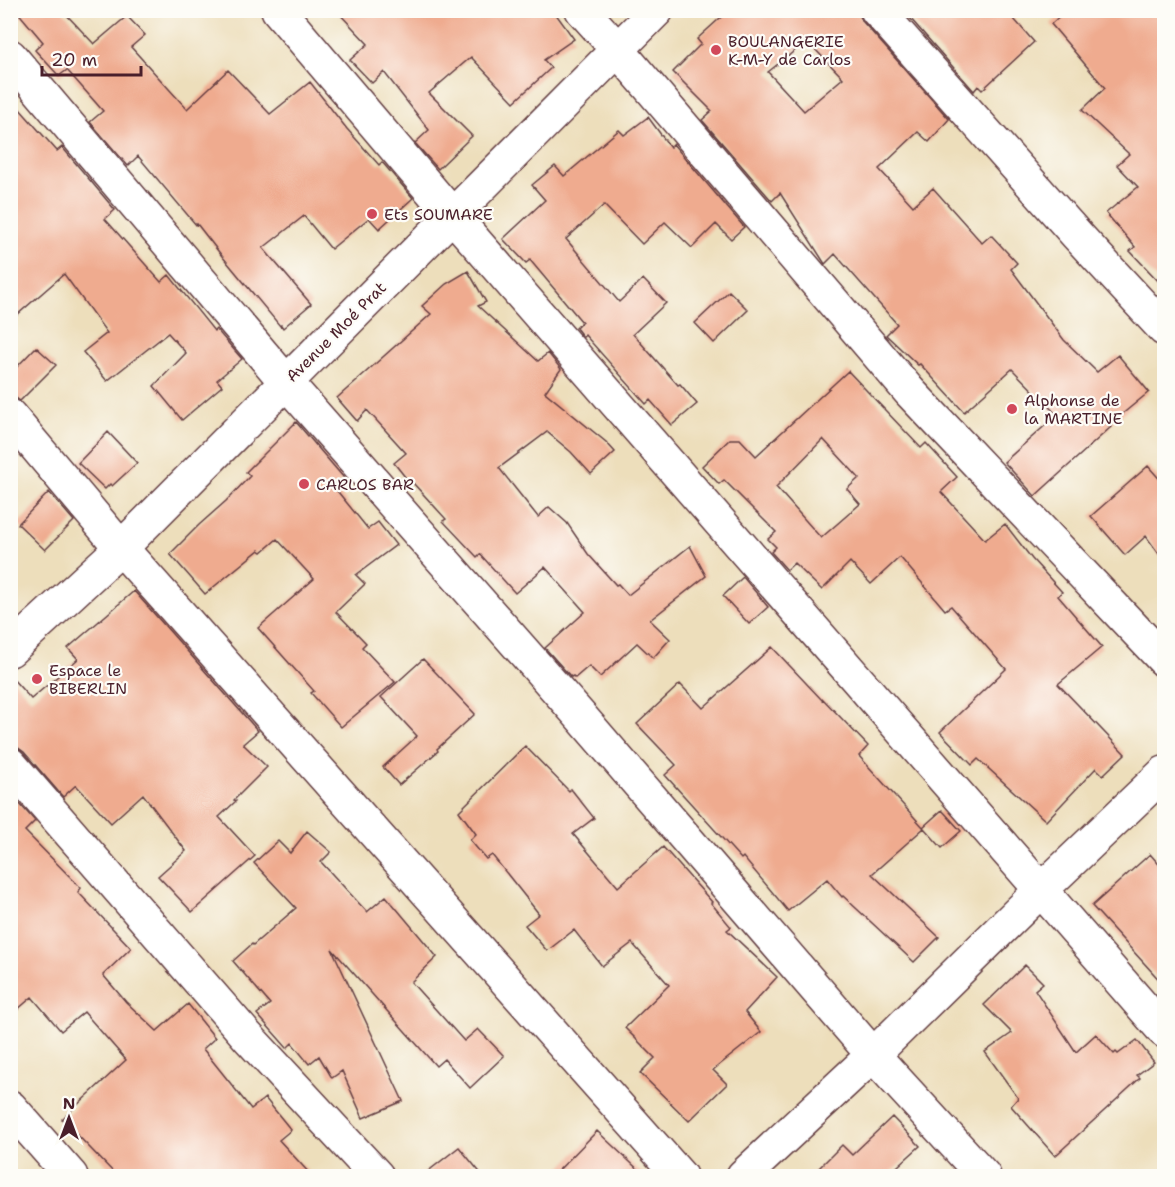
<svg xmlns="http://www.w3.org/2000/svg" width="1175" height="1187" font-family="'Shantell Sans',sans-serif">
<rect width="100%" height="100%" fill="#fdfcf7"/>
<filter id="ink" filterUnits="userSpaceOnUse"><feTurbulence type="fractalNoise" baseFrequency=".0167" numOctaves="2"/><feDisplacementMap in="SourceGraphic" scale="12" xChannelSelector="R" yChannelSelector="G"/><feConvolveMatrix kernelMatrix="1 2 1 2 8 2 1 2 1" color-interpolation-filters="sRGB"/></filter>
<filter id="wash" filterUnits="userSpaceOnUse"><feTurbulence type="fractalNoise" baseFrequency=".008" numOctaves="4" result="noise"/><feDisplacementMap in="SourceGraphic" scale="24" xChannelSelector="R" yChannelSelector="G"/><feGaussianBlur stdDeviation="1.35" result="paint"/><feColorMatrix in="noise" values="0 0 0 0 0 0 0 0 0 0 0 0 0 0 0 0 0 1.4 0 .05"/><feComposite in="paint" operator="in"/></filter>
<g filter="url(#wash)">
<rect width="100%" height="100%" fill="#eddebb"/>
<g id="blocks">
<path fill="#efab8f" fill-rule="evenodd" d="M16 10H62L94 44 127 16 145 35 131 47 187 109 228 70 270 114 310 82 347 129 379 165 382 162 413 198 379 229 369 218 331 249 304 216 263 248 311 304 283 328 281 325 280 326 222 256 197 224 196 225 138 156 128 166 90 122 103 111 67 70 59 76 35 50 43 42Z
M336 10H553L574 39 544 60 551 68 514 102 471 57 429 93 472 136 438 169 415 143 429 130 384 72 372 83 350 60 368 44Z
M729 10H859V14L863 22 949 119 929 142 918 132 879 169 913 206 933 188 982 243 991 235 1017 263 1011 269 1064 340 1097 372 1118 355 1149 392 1109 425 1111 427 1035 496 1004 462 1057 415 1012 369 964 412 920 364 918 365 886 335 897 324 835 254 825 264 780 193 772 201 702 120 712 111 673 72 701 44 697 39ZM807 41 843 78 804 111 768 72Z
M903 10H1006L1034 42 982 90 978 86 974 91Z
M1066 10H1164V287L1130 251 1135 247 1106 213 1138 187 1117 165 1129 154 1082 110 1105 88 1051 24Z
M10 98 57 151 62 147 115 210 105 219 161 282 169 275 214 331 216 329 242 359 217 380 222 386 182 420 154 386 186 353 168 333 107 381 83 352 107 333 64 274 10 321Z
M648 117 670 147 673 144 744 227 731 239 716 224 692 248 665 222 642 244 604 205 566 239 619 302 643 279 666 303 633 334 678 385 680 384 697 404 672 425 650 400 646 404 585 335 583 337 576 328 582 322 530 260 526 263 503 239 545 200 532 185 555 166 564 176 619 130 624 135Z
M468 271 486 302 478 306 538 361 548 353 561 369 545 392 606 442 615 452 591 474 571 452 547 432 499 468 538 517 549 507 567 523 588 554 616 585 618 584 628 595 690 546 706 576 650 620 670 639 653 658 637 643 600 677 589 666 575 678 573 676 571 677 545 648 585 612 545 567 515 593 480 554 477 557 443 521 446 519 412 482 410 483 394 463 406 453 367 410 357 421 337 398 431 314 422 306 446 284Z
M729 291 748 310 714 343 695 323Z
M36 347 56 365 20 401 16 398H10V374Z
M848 371 921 448 926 443 957 477 941 492 985 540 1005 524 1032 559 1062 592 1058 596 1102 647 1058 684 1125 754 1103 775 1096 768 1046 821 978 759 972 765 940 732 1006 669 951 606 945 610 900 557 871 584 850 562 822 590 794 563 787 570 771 552 776 547 768 539 776 532 724 480 719 484 702 466 730 439H740L756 456ZM823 439 859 478 847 489 860 504 821 538 776 487Z
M296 422 344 478 334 487 368 529 378 522 396 545 356 575 365 584 336 612 366 643 362 647 395 682 341 727 311 693 314 691 258 628 314 579 277 539 262 552 259 550 205 594 170 554 199 525 226 501 250 476 246 472Z
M108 432 137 463 112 486 110 484 105 489 78 463Z
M1148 466 1164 484V561L1146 536 1125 555 1091 516Z
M49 492 74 521 45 550 18 524Z
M743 577 768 607 749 624 723 596Z
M134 591 258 731 243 744 267 767 234 800 236 801 219 817 255 856 192 912 158 876 186 851 143 794 111 823 76 785 63 797 24 752 17 747 10 746V676L31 699 78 659 68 648Z
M772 647 822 700 823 699 868 746 859 756 923 827 942 810 961 831 942 848 924 828 872 874 939 937 914 962 843 896 842 897 827 879 788 911 743 857 741 859 665 775 676 765 637 724 680 684 703 708Z
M423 659 475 714 437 749 438 751 399 785 383 767 417 736 381 697Z
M525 746 569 791 571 789 594 818 573 834 618 887 663 847 712 902 711 903 731 927 727 930 777 977 745 1012 761 1032 713 1070 727 1084 689 1121 640 1073 655 1058 625 1028 669 985 632 943 602 966 574 930 547 951 525 925 539 914 492 855 486 859 470 840 476 834 459 811Z
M10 793 35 821 25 831 81 888 78 892 131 948 103 975 126 1002 157 1031 188 1004 215 1038 203 1049 251 1109 265 1098 291 1130 279 1140 312 1176H117L62 1119 126 1060 84 1012 61 1031 32 997 10 1016Z
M307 831 331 852 321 862 367 912 386 896 437 957 411 982 464 1041 478 1029 504 1056 470 1088 444 1059 436 1066 332 949 403 1101 363 1118 342 1071 332 1078 319 1056 309 1064 292 1043 287 1048 257 1014 270 1004 233 961 252 944 253 945 296 908 254 863 278 841 290 853Z
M1150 854 1164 870V985L1092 906Z
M1025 965 1043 983 1035 990 1076 1052 1096 1034 1114 1054 1116 1052 1118 1054 1137 1040 1154 1062 1137 1075 1140 1078 1055 1156 1011 1106 1018 1098 985 1052 1012 1033 984 1005Z
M892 1117 920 1146 887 1176H811L842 1145 852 1155Z
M597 1131 645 1176H553Z
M459 1147 483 1176H422Z"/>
</g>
</g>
<g filter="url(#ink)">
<use href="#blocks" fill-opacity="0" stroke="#623c41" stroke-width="1.5"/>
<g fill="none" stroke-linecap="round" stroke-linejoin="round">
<g stroke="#623c41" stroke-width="36">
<path id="street" d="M278 10 452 215 1164 1031
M582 10 617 49 910 392 1164 660
M877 10 1077 235 1164 329
M10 56 286 382 582 718 873 1055 984 1176
M10 416 121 548 680 1176
M10 650 121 548 657 10
M10 764 247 1036 377 1176
M10 1107 71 1176
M743 1176 873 1055 1042 889 1164 773"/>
</g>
<use href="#street" stroke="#fff" stroke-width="33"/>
</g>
</g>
<g fill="#d1495b" stroke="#fdfcf7" stroke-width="2">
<circle cx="716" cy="50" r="6"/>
<circle cx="372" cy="214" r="6"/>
<circle cx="1012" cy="409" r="6"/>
<circle cx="304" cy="484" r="6"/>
<circle cx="37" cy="679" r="6"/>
</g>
<g text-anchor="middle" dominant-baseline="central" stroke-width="4.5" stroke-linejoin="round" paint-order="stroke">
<g font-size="16" fill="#4a1f2b" stroke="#fdfcf7" text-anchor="start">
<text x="728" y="41">BOULANGERIE<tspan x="728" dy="18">K-M-Y de Carlos</tspan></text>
<text x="384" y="214">Ets SOUMARE</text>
<text x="1024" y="400">Alphonse de<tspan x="1024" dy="18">la MARTINE</tspan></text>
<text x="316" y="484">CARLOS BAR</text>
<text x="49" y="670">Espace le<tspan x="49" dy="18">BIBERLIN</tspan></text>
</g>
<g font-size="16" fill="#4a1f2b" stroke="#fdfcf7">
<text transform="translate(336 332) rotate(-45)">Avenue Moé Prat</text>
</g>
</g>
<rect width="1175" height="1187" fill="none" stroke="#fdfcf7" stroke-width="36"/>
<g transform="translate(69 1118)" stroke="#fdfcf7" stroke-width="4.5" paint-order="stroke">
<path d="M0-4.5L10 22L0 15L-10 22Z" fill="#4a1f2b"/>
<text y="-9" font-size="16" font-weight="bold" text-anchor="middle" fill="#4a1f2b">N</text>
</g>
<path d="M42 66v9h99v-9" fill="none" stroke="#4a1f2b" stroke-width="3"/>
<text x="51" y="66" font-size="18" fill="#4a1f2b" stroke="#fdfcf7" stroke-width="4.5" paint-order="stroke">20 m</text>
</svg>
